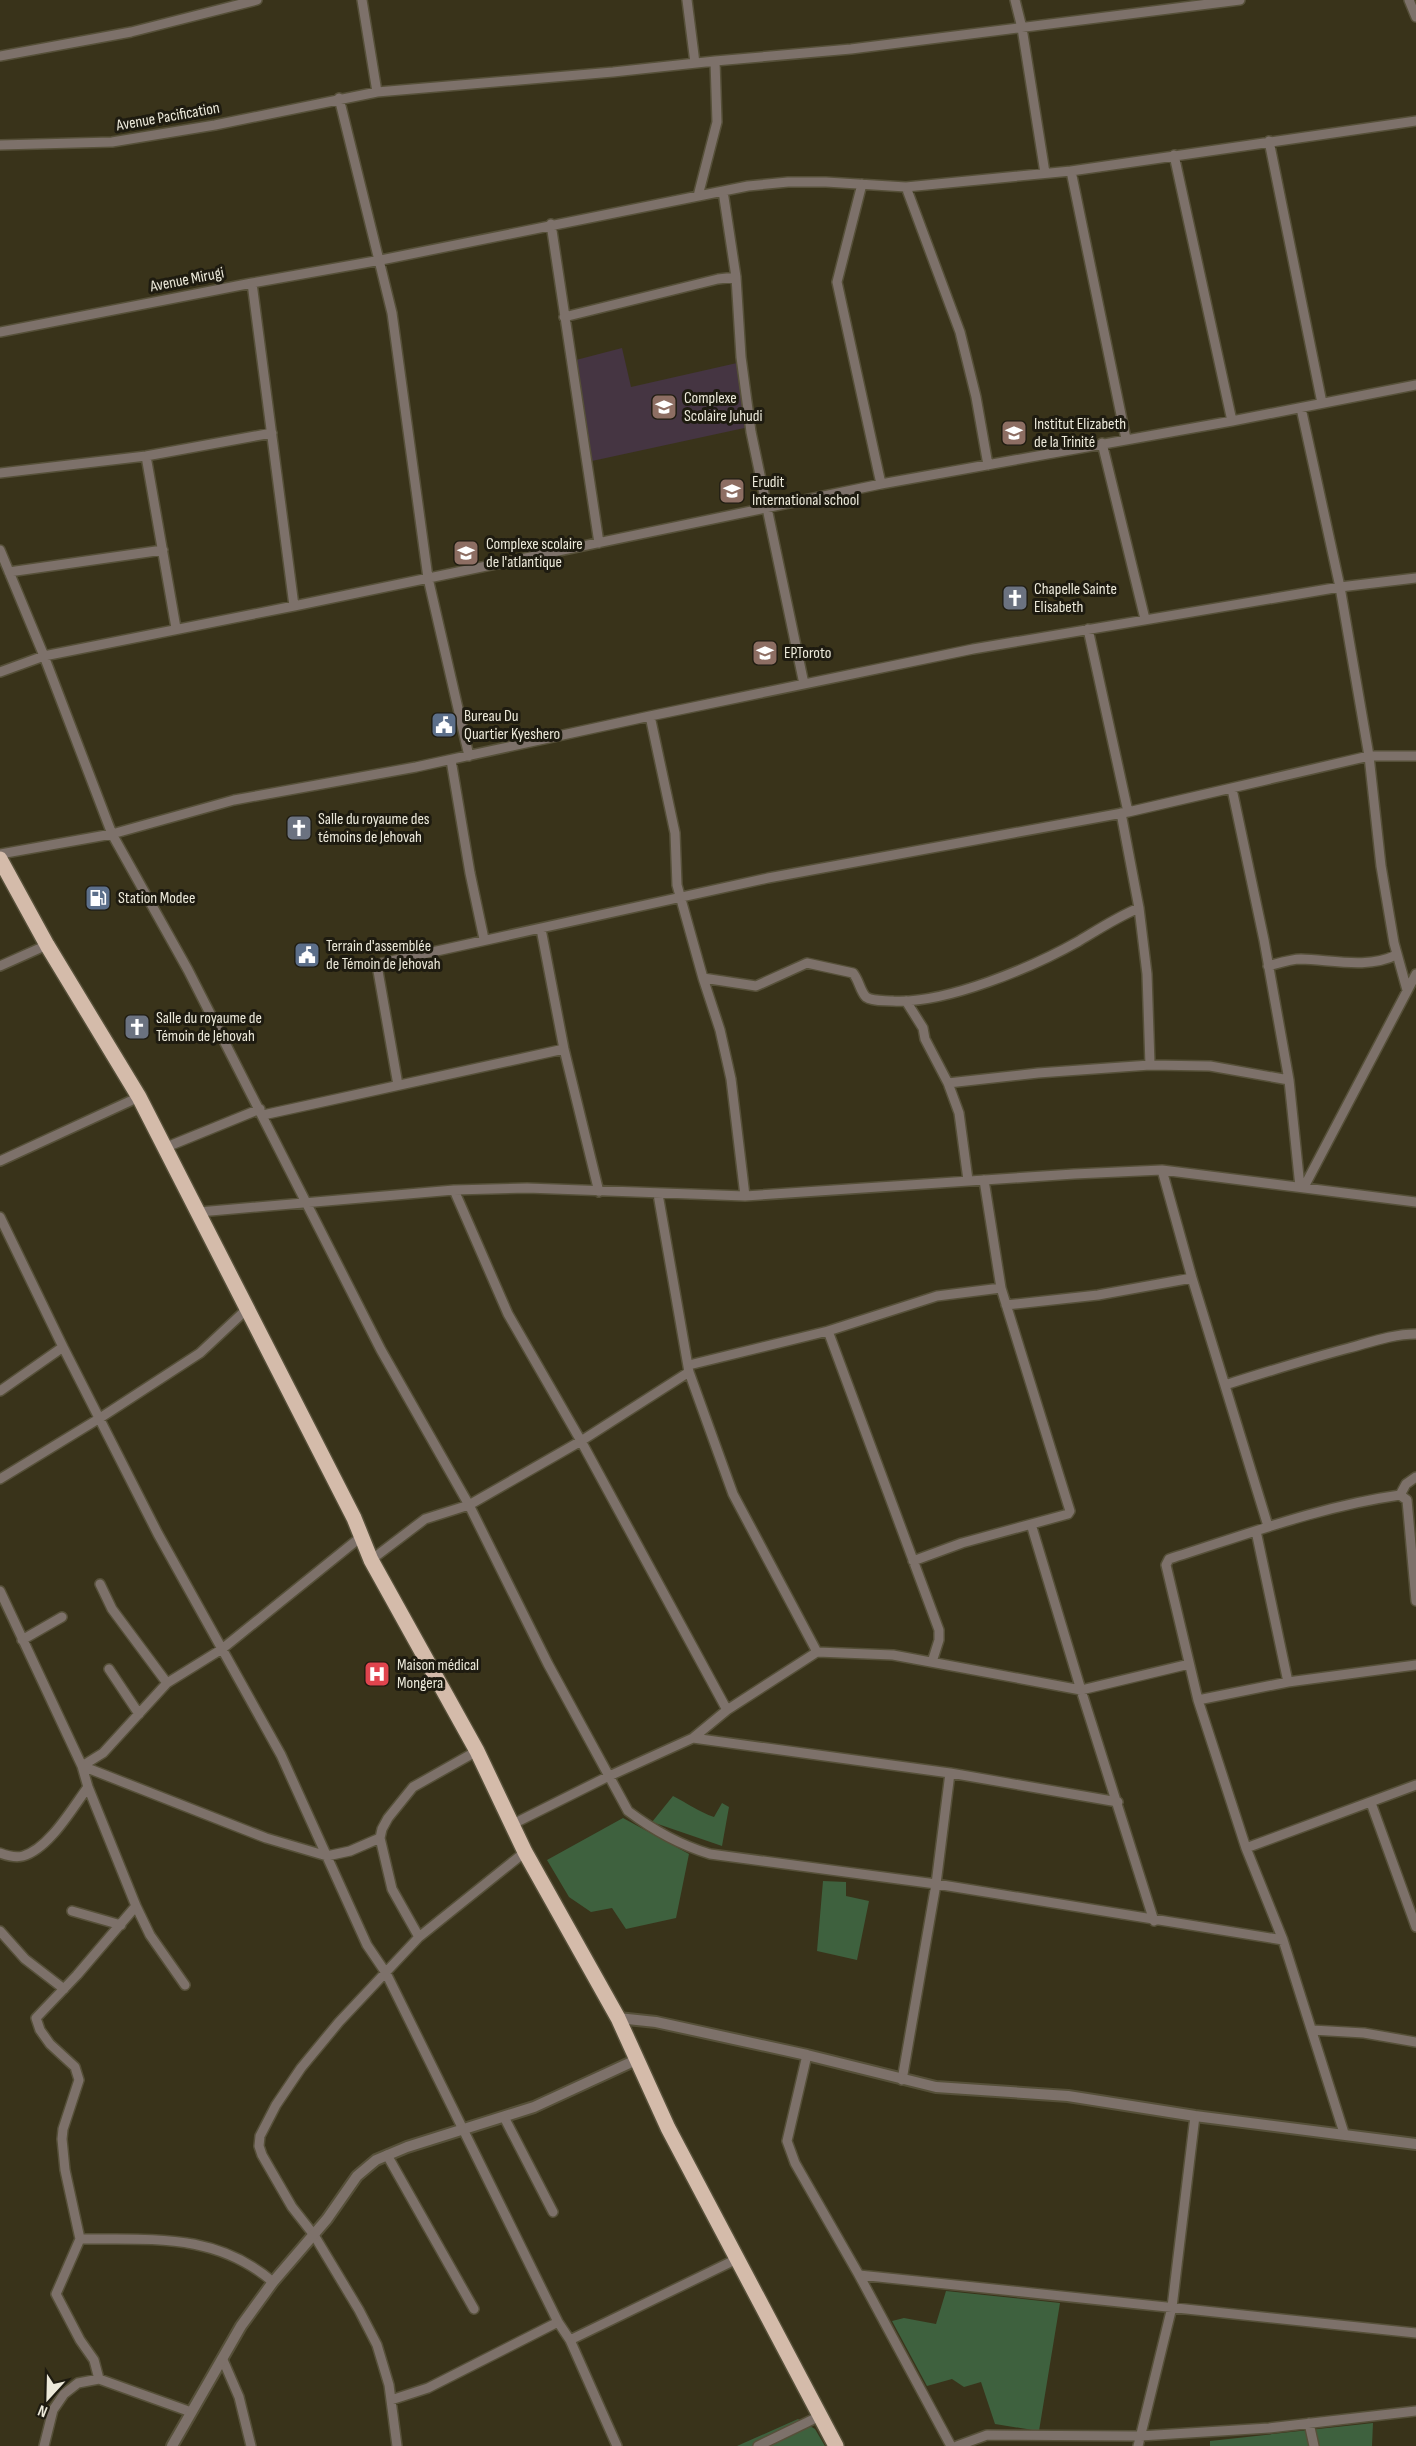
<svg xmlns="http://www.w3.org/2000/svg" width="1416" height="2446" font-family="'Sofia Sans Condensed',sans-serif">
<rect width="100%" height="100%" fill="#39331a"/>
<path fill="#453542" d="M622 348 631 387 737 363 749 427 592 461 576 360Z"/>
<path fill="#3e613e" d="M673 1796C687 1803 699 1812 714 1817L722 1803 729 1807 722 1846 652 1822Z
M623 1818 689 1854 676 1918 626 1929 612 1908 591 1912 569 1897 547 1860Z
M823 1881 846 1882V1896L869 1901 857 1960 817 1951Z
M946 2291 1060 2303 1039 2431 995 2424 981 2382 964 2387 952 2379 927 2386 892 2321 904 2318 936 2324Z
M798 2419 815 2429 825 2446H737Z
M1373 2423 1372 2446H1210V2441Z"/>
<g fill="none" stroke-linecap="round" stroke-linejoin="round">
<g stroke="#565039" stroke-width="12">
<path id="minor" d="M362 0 377 92
M687 0 695 63
M1015 0 1022 28 1045 173
M1409 0 1416 17
M0 56 131 32 257 0
M339 98 392 313 428 578 469 756
M1269 141 1322 403
M0 145 112 142 215 125 377 92 613 72 715 61 851 49 1240 0
M1174 155 1232 421
M1071 171 1126 439
M862 184 837 282 881 484
M906 187 960 332 976 397 988 465
M723 191 736 277 741 357 751 432 804 684
M698 196 717 122 715 61
M551 224 599 543
M252 283 294 606
M564 317 718 279 736 277
M0 332 252 283 381 260 748 186 788 182H826L906 187 1071 171 1416 121
M1301 408 1340 587 1369 756 1381 866 1394 943 1407 990
M1102 443 1145 619
M146 456 176 628
M0 473 146 456 272 433
M0 550 44 656 112 834 188 970 381 1350 469 1505 548 1664 628 1811C653 1830 680 1845 710 1854L936 1884 1283 1940
M9 572 163 550
M1088 629 1128 812
M0 672 44 656 294 606 881 484 1232 421 1416 385
M650 716 675 833 677 885 703 978 720 1030 731 1079 745 1196
M451 760 470 873 484 939
M1232 789 1264 940 1289 1080 1300 1187
M1121 813 1139 908 1147 974 1150 1065
M0 854 112 834 234 800 416 767 650 716 973 649 1340 587 1416 578
M541 929 564 1049 599 1192
M0 966 47 945
M1268 966C1279 963 1291 959 1301 959 1332 960 1368 969 1396 955
M703 978 756 986 807 963 853 973C859 980 860 991 866 997 873 1002 886 1000 893 1001 946 1004 1033 967 1079 941 1099 929 1117 917 1139 908
M906 1001 923 1028 925 1039 948 1083 959 1113 968 1180
M948 1083 1038 1073 1150 1065 1210 1066 1289 1080
M398 1085 378 971 382 963 768 878 1128 812 1369 756H1416
M263 1115 564 1049
M164 1148 260 1109
M0 1161 139 1097
M1162 1170 1192 1278 1268 1526
M1304 1187 1416 974
M454 1190 508 1314 581 1441 727 1710
M658 1194 689 1372 733 1494 817 1652
M199 1212 454 1190 527 1188 745 1196 1074 1174 1162 1170 1416 1202
M0 1217 63 1347 158 1534 281 1755 367 1945 386 1973 558 2322 570 2340
M1006 1305 1098 1295 1192 1278
M828 1331 939 1630V1640L932 1662
M689 1365 828 1331 937 1296 1001 1288
M1225 1385C1266 1372 1307 1359 1349 1348 1371 1342 1393 1334 1416 1334
M0 1391 63 1347
M0 1479 100 1418 200 1353 248 1308
M1400 1495 1406 1484 1416 1477
M1031 1524 1081 1690 1154 1921
M1256 1531 1288 1682
M371 1560 425 1519 469 1505 581 1441 689 1372
M913 1561 962 1543 1068 1514 1070 1511 1001 1288 984 1180
M100 1584 112 1609 167 1683
M0 1591 82 1766 88 1787 136 1906 77 1975 36 2018 40 2030 50 2044 75 2067 79 2080 63 2129 62 2139 65 2170 80 2239 56 2294 80 2340 94 2360 99 2379
M22 1640 62 1617
M109 1669 139 1714
M1198 1700 1288 1682 1416 1665
M693 1738 950 1773 1118 1802
M82 1766 103 1753 167 1683 222 1649 362 1536
M82 1766 266 1838 327 1856 350 1851 380 1838
M1371 1803 1416 1927
M513 1824 607 1777 693 1738 727 1710 817 1652 893 1655 1081 1690 1189 1664
M1246 1848 1416 1785
M0 1853C8 1856 15 1858 23 1856 49 1849 73 1807 88 1787
M136 1906 150 1935 185 1985
M72 1911 121 1925
M0 1931 25 1959 64 1989
M419 1937 525 1852
M1312 2030 1364 2033 1416 2042
M807 2055 787 2141 795 2163 859 2275 951 2446
M902 2080 936 1884 950 1773
M504 2117 553 2212
M1344 2133 1283 1940 1246 1848 1198 1700 1166 1565 1169 1559C1245 1535 1321 1506 1400 1495L1407 1500 1416 1601
M387 2155 474 2309
M80 2239C151 2240 215 2232 273 2282
M859 2275 1416 2333
M223 2360 239 2397 251 2446
M391 2400 428 2388 558 2322
M1309 2423 1314 2446
M44 2446 53 2410 64 2394 78 2383 99 2379 191 2412
M397 2446 389 2385 377 2345 359 2310 314 2235 292 2207 262 2155 259 2146 260 2136 276 2105 301 2068 339 2022 419 1937 392 1889 380 1838 382 1829 388 1818 413 1787 477 1751
M617 2446 570 2340 739 2258
M758 2446 820 2416
M957 2446 987 2435 1140 2436 1269 2428 1416 2411
M1138 2446 1172 2307 1195 2116"/>
</g>
<g stroke="#565039" stroke-width="14">
<path id="tertiary" d="M618 2018 656 2022 807 2055 936 2087 1068 2096 1195 2116 1416 2144
M172 2446 241 2326 273 2282 327 2219 357 2176 376 2160 407 2147 534 2107 636 2060"/>
</g>
<g stroke="#565039" stroke-width="18">
<path id="trunk" d="M0 859 47 945 139 1097 354 1518 371 1560 477 1751 525 1852 618 2018 668 2128 836 2446"/>
</g>
<use href="#minor" stroke="#7d716a" stroke-width="9"/>
<use href="#tertiary" stroke="#7d716a" stroke-width="10"/>
<use href="#trunk" stroke="#d4bbaa" stroke-width="15"/>
</g>
<defs>
<g id="school-square" transform="scale(1.35)"><rect x="-9" y="-9" width="18" height="18" rx="4" fill="#8d6e63" stroke="#1e1b10"/><path d="M0-5L7-2L0 1L-7-2ZM-4 1L0 2.5L4 1V4Q0 6-4 4Z" fill="#fff"/></g>
<g id="church-square" transform="scale(1.35)"><rect x="-9" y="-9" width="18" height="18" rx="4" fill="#6b7280" stroke="#1e1b10"/><path d="M-1.2-6h2.4v3.5h3.3v2.4h-3.3V6h-2.4V-.1h-3.3v-2.4h3.3Z" fill="#fff"/></g>
<g id="civic-square" transform="scale(1.35)"><rect x="-9" y="-9" width="18" height="18" rx="4" fill="#5c6f8a" stroke="#1e1b10"/><path d="M-.6-6.5H3V-4.5H.6V-3L4-1V1h2V6H-6V1h2V-1L-.6-3ZM-1.2 2.5V6h2.4V2.5Z" fill="#fff"/></g>
<g id="fuel-square" transform="scale(1.35)"><rect x="-9" y="-9" width="18" height="18" rx="4" fill="#5c6f8a" stroke="#1e1b10"/><path d="M-5.5-6h7V0h2V4h1.3V-2.5L3-4.5l.8-.8L6-3V5H2.5V1h-1V6h-7ZM-4.2-4.7v3.2H.2V-4.7Z" fill="#fff"/></g>
<g id="hospital-square" transform="scale(1.35)"><rect x="-9" y="-9" width="18" height="18" rx="4" fill="#e0444e" stroke="#1e1b10"/><path d="M-5-5h3v3.5h4V-5h3V5h-3V1.5h-4V5h-3Z" fill="#fff"/></g>
</defs>
<g fill-rule="evenodd">
<use href="#school-square" x="664" y="407"/>
<use href="#school-square" x="1014" y="433"/>
<use href="#school-square" x="732" y="491"/>
<use href="#school-square" x="466" y="553"/>
<use href="#church-square" x="1015" y="598"/>
<use href="#school-square" x="765" y="653"/>
<use href="#civic-square" x="444" y="725"/>
<use href="#church-square" x="299" y="828"/>
<use href="#fuel-square" x="98" y="898"/>
<use href="#civic-square" x="307" y="955"/>
<use href="#church-square" x="137" y="1027"/>
<use href="#hospital-square" x="377" y="1674"/>
</g>
<g text-anchor="middle" dominant-baseline="central" stroke-width="6" stroke-linejoin="round" paint-order="stroke">
<g font-size="16" fill="#ece9da" stroke="#1e1b10">
<text transform="translate(168 117) rotate(-10)">Avenue Pacification</text>
<text transform="translate(187 280) rotate(-11)">Avenue Mirugi</text>
</g>
<g font-size="16" fill="#ece9da" stroke="#1e1b10" text-anchor="start">
<text x="684" y="398">Complexe<tspan x="684" dy="18">Scolaire Juhudi</tspan></text>
<text x="1034" y="424">Institut Elizabeth<tspan x="1034" dy="18">de la Trinité</tspan></text>
<text x="752" y="482">Erudit<tspan x="752" dy="18">International school</tspan></text>
<text x="486" y="544">Complexe scolaire<tspan x="486" dy="18">de l'atlantique</tspan></text>
<text x="1034" y="589">Chapelle Sainte<tspan x="1034" dy="18">Elisabeth</tspan></text>
<text x="784" y="653">EP.Toroto</text>
<text x="464" y="716">Bureau Du<tspan x="464" dy="18">Quartier Kyeshero</tspan></text>
<text x="318" y="819">Salle du royaume des<tspan x="318" dy="18">témoins de Jehovah</tspan></text>
<text x="118" y="898">Station Modee</text>
<text x="326" y="946">Terrain d'assemblée<tspan x="326" dy="18">de Témoin de Jehovah</tspan></text>
<text x="156" y="1018">Salle du royaume de<tspan x="156" dy="18">Témoin de Jehovah</tspan></text>
<text x="397" y="1665">Maison médical<tspan x="397" dy="18">Mongera</tspan></text>
</g>
</g>
<g transform="translate(48 2398) rotate(202)" stroke="#1e1b10" stroke-width="4.5" paint-order="stroke">
<path d="M0-4.5L10 22L0 15L-10 22Z" fill="#ece9da"/>
<text y="-9" font-size="16" font-weight="bold" text-anchor="middle" fill="#ece9da">N</text>
</g>
</svg>
